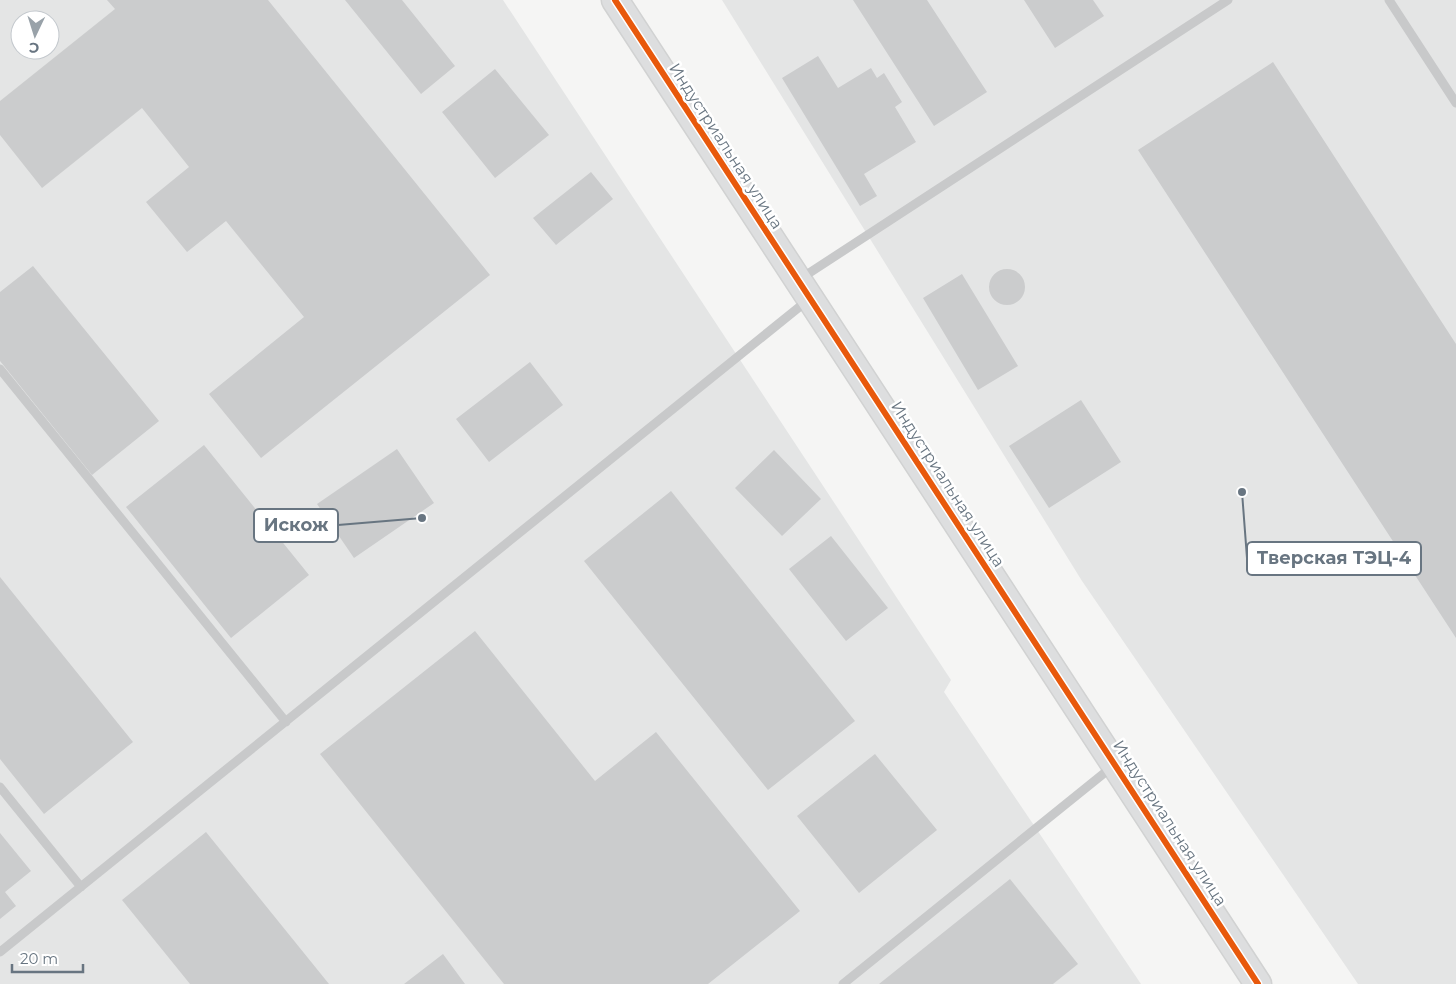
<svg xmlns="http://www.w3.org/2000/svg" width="1456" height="984" font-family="Montserrat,sans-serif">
<rect width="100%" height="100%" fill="#f5f5f4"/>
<path fill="#e4e5e5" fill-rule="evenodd" d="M0 0H503L951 680 944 692 1141 984H0ZM20 20H50V50H20Z
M722 0H1456V984H1358L1082 581Z"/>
<path fill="#cbcccd" d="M107 0H268L490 275 261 458 209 394 304 317 226 221 187 252 146 202 189 167 142 108 42 188 0 135V101L115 9Z
M345 0H402L455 66 421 94Z
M853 0H927L987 92 934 126Z
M1024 0H1093L1104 16 1055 48Z
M818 56 838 88 871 68 877 78 884 73 902 102 895 107 916 142 864 174 877 196 860 206 782 78Z
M1273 62 1456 344V638L1138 150Z
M495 69 549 135 495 178 442 112Z
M591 172 613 199 556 245 533 218Z
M33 266 159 421 92 475 0 361V292Z
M989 287a18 18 0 1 1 36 0a18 18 0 1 1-36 0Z
M962 274 1018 366 978 390 923 298Z
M530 362 563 405 489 462 456 419Z
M1081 400 1121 462 1049 508 1009 446Z
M204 445 309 575 231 638 126 507Z
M397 449 434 503 354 558 317 504Z
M774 450 821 499 782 536 735 488Z
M671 491 855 721 768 790 584 561Z
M831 536 888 608 846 641 789 569Z
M0 577 133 742 44 814 0 759Z
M475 631 595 781 656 732 800 911 708 984H504L320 754Z
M875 754 937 830 859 893 797 816Z
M206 832 329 984H190L122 900Z
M0 833 31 871 5 892 16 906 0 919Z
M1010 879 1078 964 1053 984H879Z
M443 954 465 984H404Z"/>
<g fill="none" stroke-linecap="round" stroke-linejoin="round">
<g stroke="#d1d2d2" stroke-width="29">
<path id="secondary" d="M615 0 1258 984"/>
</g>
<path stroke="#c8c9ca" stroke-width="9" d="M1389 0 1456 103
M800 279 1228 0
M0 369 286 722
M0 787 81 887
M0 952 808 300
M843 984 1113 766"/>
<use href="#secondary" stroke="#dddedf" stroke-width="26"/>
<g stroke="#fff" stroke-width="9">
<path id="cycleway" d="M615 0 1258 984"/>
</g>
<use href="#cycleway" stroke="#e8590c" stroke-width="6"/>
</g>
<g text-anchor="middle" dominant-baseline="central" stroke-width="5" stroke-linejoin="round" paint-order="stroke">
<g font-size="16" fill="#687581" stroke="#fff">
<text transform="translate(726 146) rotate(57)">Индустриальная улица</text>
<text transform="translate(948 484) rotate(57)">Индустриальная улица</text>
<text transform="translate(1170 823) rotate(57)">Индустриальная улица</text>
</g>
</g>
<path fill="none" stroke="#687581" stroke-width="2" d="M422 518L338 525M1242 492L1247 558"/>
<g fill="#687581" stroke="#fff" stroke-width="2">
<circle cx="422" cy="518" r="5"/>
<circle cx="1242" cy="492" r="5"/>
</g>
<g fill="#fff" stroke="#687581" stroke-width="2">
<rect x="254" y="509" width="84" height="33" rx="5"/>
<rect x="1247" y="542" width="174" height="33" rx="5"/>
</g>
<g font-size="18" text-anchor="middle" font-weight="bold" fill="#687581">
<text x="296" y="531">Искож</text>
<text x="1334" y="564">Тверская ТЭЦ-4</text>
</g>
<g transform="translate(35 35) rotate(184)"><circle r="24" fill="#ffffff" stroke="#c3c8cd"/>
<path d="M0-4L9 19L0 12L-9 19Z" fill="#99a2a9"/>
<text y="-8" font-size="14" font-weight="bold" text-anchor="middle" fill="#687581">С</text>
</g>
<path d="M12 964v8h71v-8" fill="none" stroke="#687581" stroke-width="2.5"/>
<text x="20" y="964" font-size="15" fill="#687581" stroke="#ffffff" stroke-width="4" paint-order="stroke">20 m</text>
</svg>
